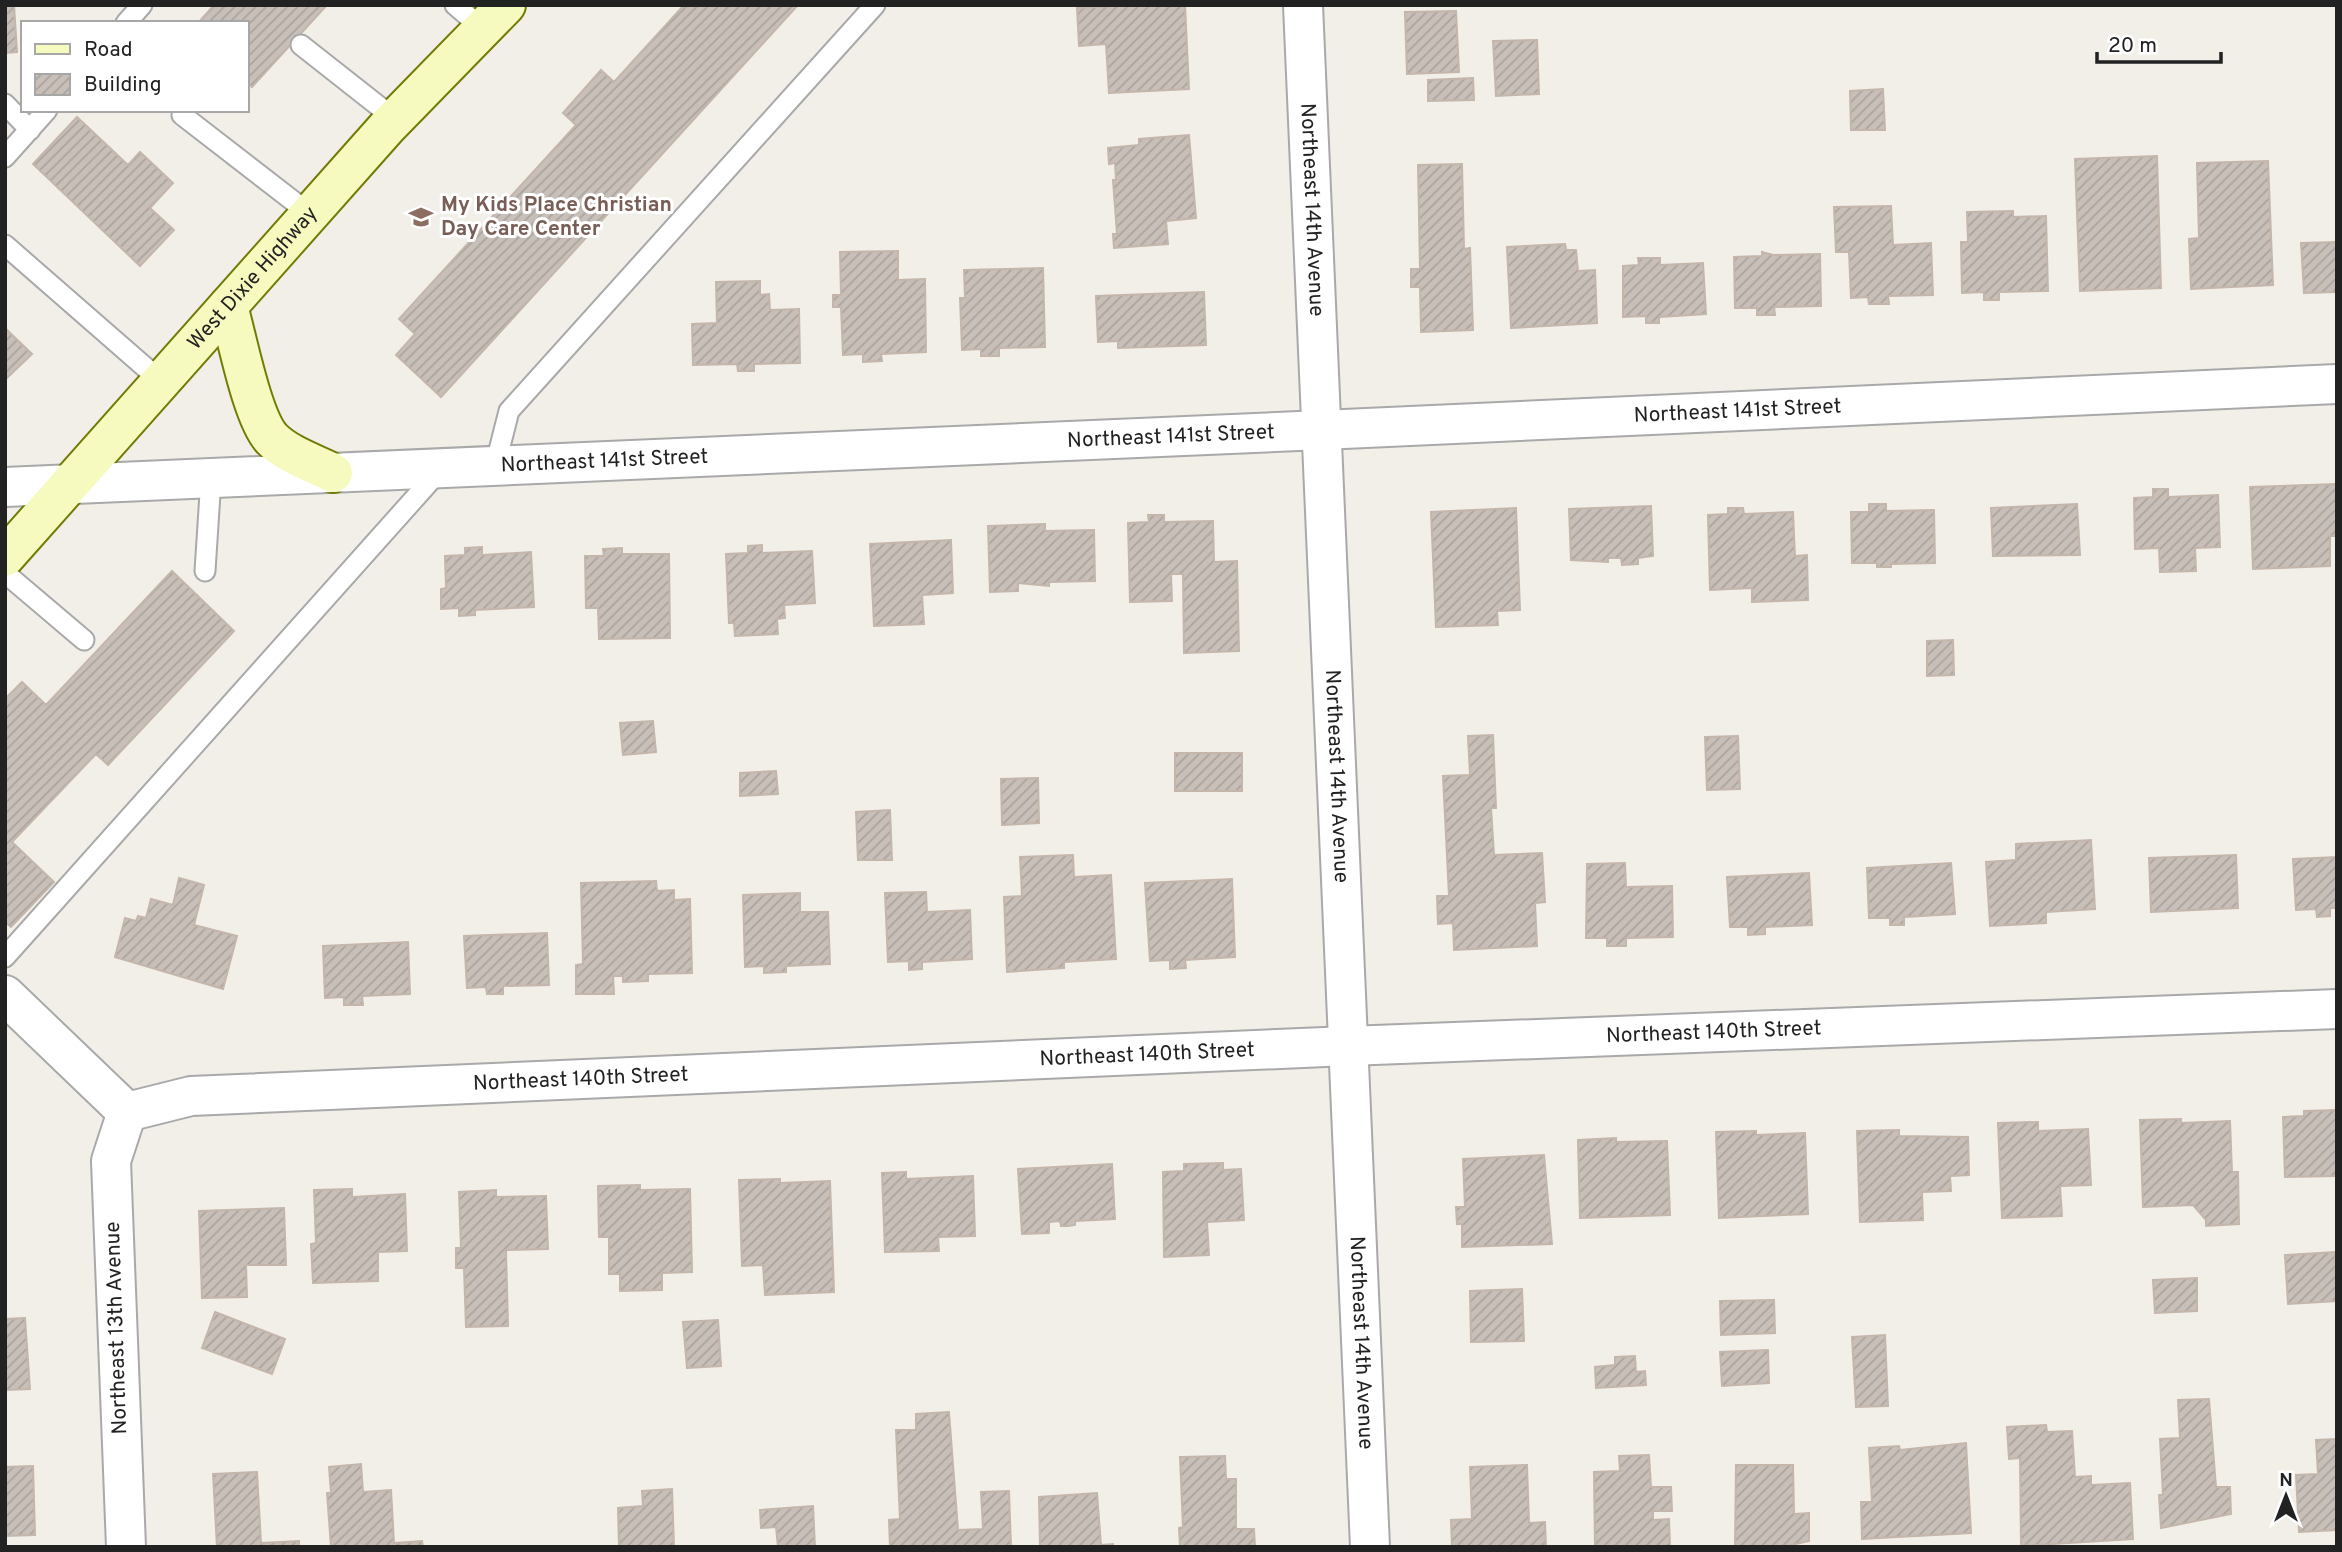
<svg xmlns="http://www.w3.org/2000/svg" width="2342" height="1552" font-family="Overpass,sans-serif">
<defs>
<pattern id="building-hatch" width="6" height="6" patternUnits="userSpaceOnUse" patternTransform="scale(1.75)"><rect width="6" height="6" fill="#c7bfb8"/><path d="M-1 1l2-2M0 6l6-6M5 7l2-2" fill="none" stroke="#aba49e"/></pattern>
</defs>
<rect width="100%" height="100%" fill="#f2efe9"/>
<path fill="url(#building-hatch)" stroke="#c4b6ab" stroke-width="2" d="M5 5H14L17 52 5 53Z
M214 5H327L252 87 247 82V23H198Z
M684 5H798L441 397 396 355 415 334 399 319 576 125 563 113 601 70 614 82Z
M1129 5H1185L1189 89 1109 93 1106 44 1079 46 1077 8Z
M1456 11 1459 72 1407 74 1405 12Z
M1537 40 1539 94 1496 96 1493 41Z
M1473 78 1474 100 1428 101V80Z
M1883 89 1885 130H1851L1850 91Z
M77 117 128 165 140 152 173 183 150 208 174 230 140 266 33 164Z
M1189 135 1196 218 1166 221 1168 244 1114 248 1113 234H1117L1113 180H1116L1115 163 1109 164 1108 148 1139 145V139Z
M2157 156 2161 288 2080 291 2075 159Z
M2268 161 2273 285 2191 289 2189 239 2199 238 2197 163Z
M1462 164 1464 249 1470 248 1473 330 1421 332 1420 287H1411V269H1420L1418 165Z
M1891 206 1893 245 1931 243 1933 295 1888 296 1889 304H1869L1868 297 1851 298 1849 252H1836L1834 207Z
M2013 211V217L2046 216 2048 291 1999 292V300H1984V292L1962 293 1961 242H1968L1967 212Z
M2337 242V292L2304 293 2301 243Z
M1565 244 1566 250H1576L1578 271 1595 270 1597 323 1511 328 1507 247Z
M898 251V280L925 279 926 352 881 354 882 361 863 362V354L843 355 841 307H833V295H841L840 252Z
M1762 252 1773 255 1820 254 1821 306 1774 307 1775 315H1757V308H1735L1734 257 1762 256Z
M1638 258H1660V265L1703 263 1706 314 1659 317V323H1646V316L1623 317V266L1639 265Z
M1043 268 1045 347 999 348V356H981V349L962 350 960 298H965L964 270Z
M760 281V295L769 294 770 310 799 309 800 363 754 364V371H738L737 364 693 365 692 324 717 323 716 282Z
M1204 292 1206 345 1118 348V341L1098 342 1096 296Z
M5 328 32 354 5 380Z
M2337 484V536H2330V566L2253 569 2250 487Z
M2153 489H2168V497L2218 495 2220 547 2195 548 2196 571 2160 572 2159 548 2135 549 2134 498 2153 497Z
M1869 504H1886V511L1934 510 1935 563 1891 564V567H1877V563H1852L1851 512H1869Z
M2077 504 2080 555 1993 556 1991 508Z
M1651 506 1653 556 1638 558V564L1622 565 1621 558H1608V562L1571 560 1569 509Z
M1516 508 1520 610 1497 611 1498 625 1436 627 1431 512Z
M1728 508H1743L1744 514 1793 512 1795 556 1807 555 1808 600 1752 602V588L1710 590 1708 515 1728 514Z
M1148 515H1164V522L1213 521 1214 562 1237 561 1239 651 1184 653 1183 574H1171L1172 601 1130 602 1128 523 1149 522Z
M1045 524V531L1094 530 1095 581 1049 582V586L1018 583V591L990 592 988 526Z
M951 540 953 593 922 595 924 624 874 626 870 544Z
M762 545V553L812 551 815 603 784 605 785 618 777 619 778 634 735 636 734 623H729L726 554 748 553V546Z
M482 547V555L531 552 534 607 475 610V615L459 616V608L441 609V589L446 588 445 556 465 555V548Z
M622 548V554H669L670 638 599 639 598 608H586L585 556H604L603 549Z
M172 571 234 631 108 765 96 754 12 842 54 882 11 927 5 922V699L22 682 46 705Z
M1953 640 1954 675 1927 676V641Z
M653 721 656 752 623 755 620 723Z
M1493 735 1496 808H1491L1494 855 1542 853 1545 902 1535 903 1537 946 1454 950 1453 923 1438 924 1437 896H1449L1443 776 1470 775 1468 736Z
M1738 736 1740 789 1707 790 1705 737Z
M1175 753H1242V791H1175Z
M776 771 778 794 740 796V773Z
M1038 778 1039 823 1002 825 1001 779Z
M890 810 892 860H858L856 812Z
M2091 840 2095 909 2046 912V923L1990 926 1986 862 2016 860V844Z
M1073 855 1074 877 1111 875 1116 959 1064 962V968L1007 972 1004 897 1022 896 1020 857Z
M2236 855 2238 908 2151 912 2149 858Z
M2337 857V908H2330V916L2317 917 2316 909 2296 910 2293 859Z
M1625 863 1626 887 1672 886 1673 937 1626 938V946H1607V938H1586L1587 864Z
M1951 863 1955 914 1904 917V925H1890V918H1869L1867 868Z
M1809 873 1812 925 1765 927V934L1748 935V927H1730L1727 877Z
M179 878 204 885 194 925 237 936 223 989 115 957 125 918 136 921 138 916 146 918 151 899 173 905Z
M1232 879 1235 957 1185 960 1186 968 1170 969V960L1150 961 1145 883Z
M656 881 657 891 674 890V900L690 899 692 973 648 974V981L623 982V976H613L614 994H576V965L583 964 581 883Z
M926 892 927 912 970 910 972 959 922 962V969L909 970V961L888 962 885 893Z
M800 893V912H828L830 964 786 966V972L764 973V966L745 967 743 895Z
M547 933 549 985 503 986V994H487L486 987 467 988 464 936Z
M408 942 410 994 362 996 363 1005H344V997L325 998 323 946Z
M2337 1110V1176L2285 1177 2283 1117 2304 1116V1111Z
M2181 1119V1123L2230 1121 2232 1172H2238L2239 1224 2206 1226V1220L2193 1205 2143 1207 2140 1120Z
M2038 1122V1131L2088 1129 2091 1185 2060 1186 2062 1216 2002 1218 1998 1123Z
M1899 1130V1136L1968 1137 1969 1175 1950 1176 1951 1191 1922 1192 1923 1220 1860 1222 1857 1131Z
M1756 1131V1135L1805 1133 1808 1214 1719 1218 1716 1132Z
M1616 1138V1142L1667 1141 1670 1215 1580 1218 1578 1140Z
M1544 1155 1552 1244 1462 1247V1224H1457L1456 1207H1465L1463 1159Z
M1223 1163V1170L1241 1169 1244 1220 1207 1222 1209 1255 1164 1257 1163 1172 1184 1171V1164Z
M1112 1164 1115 1219 1075 1221V1225L1068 1226H1061L1060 1221 1049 1222V1233L1022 1234 1018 1169Z
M906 1172V1179L973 1176 975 1236 938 1237 939 1251 885 1252 882 1173Z
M780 1179V1183L830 1181 834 1292 765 1295 763 1265 742 1266 739 1180Z
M640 1185V1190L690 1189 692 1272 662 1273V1290L620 1291V1274H609V1237H599L598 1186Z
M352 1189V1197L405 1194 407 1251 378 1252V1281L313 1283 311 1244 316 1243 314 1190Z
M496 1190V1197L546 1196 548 1249 506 1250 508 1326 466 1327 464 1268H456V1248H461L459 1192Z
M284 1208 286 1265H246L247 1297 202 1298 199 1211Z
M2335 1252 2337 1301 2288 1304 2285 1255Z
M2197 1278V1311L2155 1313 2153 1280Z
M1522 1289 1524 1341 1471 1342 1470 1291Z
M1774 1300 1775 1333 1721 1335 1720 1301Z
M215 1312 285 1339 272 1374 202 1348Z
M25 1318 30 1389 5 1390V1319Z
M718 1320 721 1366 687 1368 683 1322Z
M1885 1335 1888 1406 1856 1407 1852 1337Z
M1768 1350 1769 1383 1722 1386 1720 1352Z
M1635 1356 1636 1372 1645 1371 1646 1385 1596 1388 1595 1367 1615 1365V1357Z
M2209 1399 2216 1487H2230L2231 1514 2161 1528 2159 1495H2163L2160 1439 2180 1438 2178 1400Z
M949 1412 958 1530 983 1529 981 1492 1009 1491 1011 1547H890L889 1520 900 1519 896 1430H916V1414Z
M2046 1425 2047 1432 2072 1431 2075 1477 2091 1476V1485L2130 1483 2133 1539 2021 1546 2020 1458 2009 1459 2007 1427Z
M2337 1439V1530L2299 1532 2296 1475 2318 1474 2316 1440Z
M1966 1443 1971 1533 1862 1539 1861 1502H1872L1869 1448 1899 1446 1900 1450Z
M1649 1455 1651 1487H1671L1672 1511H1653V1520L1669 1519 1670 1547H1595L1594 1472 1620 1471 1619 1456Z
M1225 1456 1226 1479H1236V1529H1254L1255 1547H1180L1179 1528 1183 1527 1180 1457Z
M361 1464 363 1492 391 1490 394 1543 422 1541 423 1547H331L327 1493H331L329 1467Z
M1527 1465 1529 1523 1545 1522 1546 1547H1452L1451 1520 1472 1519 1470 1467Z
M1736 1465H1793L1794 1514 1809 1513V1541L1783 1547H1735Z
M33 1466 35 1535 5 1536V1467Z
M257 1472 261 1543 299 1541V1547H217L213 1474Z
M672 1489 674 1547H619L618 1508 643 1506 642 1491Z
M1097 1493 1101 1545 1113 1544V1547H1040L1039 1497Z
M813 1506 815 1547H778L776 1527 761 1528 760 1510Z"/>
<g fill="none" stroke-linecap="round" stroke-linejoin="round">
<g stroke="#a9a9a9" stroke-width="23">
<path id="service" d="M455 5 483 29
M126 23 142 5
M301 45 395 119
M5 104 30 130
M182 115 310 214
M5 157 47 110
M5 245 162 382
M495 466 509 411 875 5
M205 571 211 478
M5 573 84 640
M5 957 440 470"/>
</g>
<g stroke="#a9a9a9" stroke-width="42">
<g id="minor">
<path id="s1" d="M1322 430 2337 384"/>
<path id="s2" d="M5 995 127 1112 191 1096 1348 1046 2337 1009"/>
<path d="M126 1547 111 1161 127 1112"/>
</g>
</g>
<g stroke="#a9a9a9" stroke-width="42">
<g id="tertiary">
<path id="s3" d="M1303 5 1370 1547"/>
<path id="s4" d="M5 487 1322 430"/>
</g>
</g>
<g stroke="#707d05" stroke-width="42">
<g id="secondary">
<path d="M228 306C237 337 252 418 272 439 288 455 313 463 333 473"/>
<path id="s5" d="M5 557 388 126 506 5"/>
</g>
</g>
<use href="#service" stroke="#fff" stroke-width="19"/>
<use href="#minor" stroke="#fff" stroke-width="38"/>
<use href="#tertiary" stroke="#fff" stroke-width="38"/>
<use href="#secondary" stroke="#f7fabf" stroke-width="38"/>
</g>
<defs>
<g id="school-bare" transform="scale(1.89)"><path d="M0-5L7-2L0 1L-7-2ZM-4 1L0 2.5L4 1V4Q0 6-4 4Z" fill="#8d6e63" stroke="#fff" stroke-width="2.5" paint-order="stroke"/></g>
</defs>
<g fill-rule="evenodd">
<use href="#school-bare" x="421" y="217"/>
</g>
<g text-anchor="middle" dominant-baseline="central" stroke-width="6" stroke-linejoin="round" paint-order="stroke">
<g font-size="21" font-weight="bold" fill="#785e54" stroke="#fff" text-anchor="start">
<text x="441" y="205">My Kids Place Christian<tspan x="441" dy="24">Day Care Center</tspan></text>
</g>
<g font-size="21" fill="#222" stroke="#fff">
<text stroke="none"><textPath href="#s3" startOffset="205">Northeast 14th Avenue</textPath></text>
<text stroke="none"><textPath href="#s5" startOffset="373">West Dixie Highway</textPath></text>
<text stroke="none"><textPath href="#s1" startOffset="416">Northeast 141st Street</textPath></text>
<text stroke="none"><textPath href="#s4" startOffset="1167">Northeast 141st Street</textPath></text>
<text stroke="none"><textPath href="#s4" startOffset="600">Northeast 141st Street</textPath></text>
<text stroke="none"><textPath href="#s3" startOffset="772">Northeast 14th Avenue</textPath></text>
<text stroke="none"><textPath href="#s2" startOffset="1759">Northeast 140th Street</textPath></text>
<text stroke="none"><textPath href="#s2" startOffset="1192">Northeast 140th Street</textPath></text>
<text stroke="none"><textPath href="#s2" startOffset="625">Northeast 140th Street</textPath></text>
<text transform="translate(117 1328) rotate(-92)">Northeast 13th Avenue</text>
<text stroke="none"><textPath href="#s3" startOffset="1339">Northeast 14th Avenue</textPath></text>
</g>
</g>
<rect width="2342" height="1552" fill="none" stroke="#222222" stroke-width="14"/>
<rect x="21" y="21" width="228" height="91" fill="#ffffff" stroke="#a7a7a7" stroke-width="2"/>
<rect x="35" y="44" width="35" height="10" fill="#f7fabf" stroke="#a7a7a7" stroke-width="2"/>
<text x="84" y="56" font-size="21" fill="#222222">Road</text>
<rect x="35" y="74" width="35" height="21" fill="url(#building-hatch)" stroke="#a7a7a7" stroke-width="2"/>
<text x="84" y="91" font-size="21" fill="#222222">Building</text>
<g transform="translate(2286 1496)" stroke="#ffffff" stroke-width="5" paint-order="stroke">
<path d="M0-5L12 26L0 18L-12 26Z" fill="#222222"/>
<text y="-10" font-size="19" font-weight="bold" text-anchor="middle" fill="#222222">N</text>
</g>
<path d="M2097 52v10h124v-10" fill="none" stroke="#222222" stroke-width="3.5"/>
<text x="2108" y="52" font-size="21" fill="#222222" stroke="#ffffff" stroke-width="5" paint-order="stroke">20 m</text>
</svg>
